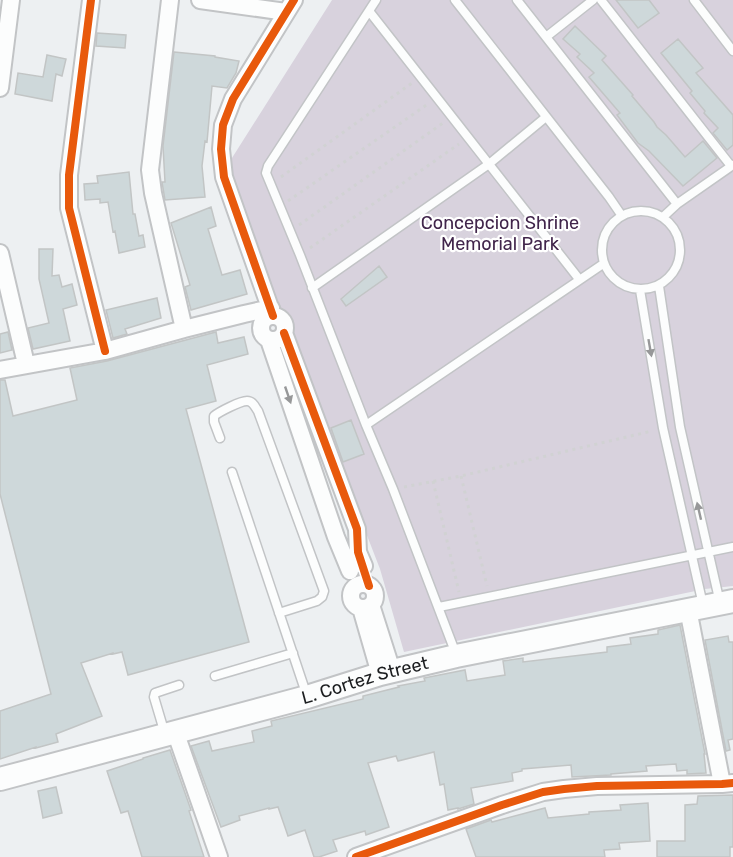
<svg xmlns="http://www.w3.org/2000/svg" width="733" height="857" font-family="Rubik,sans-serif">
<rect width="100%" height="100%" fill="#edf0f2"/>
<path fill="#d8d2dd" d="M332 0H733V586L705 589 404 652 380 569 225 169Z"/>
<path fill="#ced8da" stroke="#c2c5c5" stroke-width="1.5" d="M616 0H649L659 13 638 28Z
M575 26 606 56 602 60 633 95 632 96 654 122 657 127 666 135 685 157 703 141 717 158 683 186 649 151 638 143 617 115 620 113 589 77 594 73 577 57 580 54 563 39Z
M97 33 126 35 125 48 96 46Z
M678 39 703 68 696 73 733 115V145L727 150 713 133 718 128 704 113 705 111 690 93 692 91 661 53Z
M174 52 215 56V57L239 61 236 73 227 88 212 86 207 142 205 141 202 166 205 197 165 200 162 182H165L163 146Z
M47 55 66 59 62 76 56 74 52 101 15 94 18 73 43 77Z
M129 172 133 214H135L139 236 143 235 145 247 119 253 115 231 113 232 108 202 100 203V199L85 200 84 184 98 183 97 176Z
M211 207 216 226 208 229 222 275 240 270 247 294 191 310 185 287 190 285 171 223Z
M39 249H53L52 276 59 275 62 287 72 284 77 305 63 309 70 341 33 349 28 328 49 323 39 279Z
M379 266 387 277 346 306 341 299Z
M157 298 161 318 125 329 127 334 113 338 106 310Z
M8 332 12 350 0 353V334Z
M216 332 218 343 244 337 248 354 207 365 216 401 186 409 249 642 128 675 122 652 113 654V653L81 663 102 716 56 734 58 742 36 748V747L0 759V711L51 694 0 494V380H5L13 416 77 400 70 368 107 361Z
M351 420 364 454 343 462 331 428Z
M680 625 705 754H704L706 773 687 774V770L677 771 676 764 646 766 647 771 611 774V775L572 777 571 765 522 769V771L512 773 513 781 471 788 474 804 458 809V808L448 810 444 784 440 785 434 752 398 761 396 756 368 763 389 827 366 835 365 831 333 840 337 851 319 857H314L305 830 288 836 278 807 269 809V808L239 816 240 820 221 827 191 746 209 741 212 751 254 742 252 731 272 726 271 721 363 699V696L399 687 398 686 425 681 424 678 465 670 467 681 505 675 503 661 523 658V662L607 652V647L631 644 630 638 658 634V630Z
M728 636 729 642H733V739L728 740 730 750 726 751 705 640Z
M170 750 191 810 189 811 204 857H142L128 811 121 813 107 771 143 759V758Z
M56 787 62 813 43 818 38 791Z
M733 795V847H730V857H657V841H685V805L697 804 698 796Z
M648 803 650 841 619 843 620 849 604 850 605 857H476L466 829 491 820 492 822 545 808 548 818 589 814V812L621 810 620 805Z"/>
<g fill="none" stroke-linecap="round" stroke-linejoin="round">
<g stroke="#c2c4c6" stroke-width="11">
<path id="service" d="M376 0 268 166 266 173 300 255 366 425 393 489 456 654
M455 0 609 197 622 216
M517 0 677 204
M601 0 731 166
M694 0 733 51
M369 11 579 279
M546 37 593 0
M602 250a39 39 0 1 1 78 0a39 39 0 1 1-78 0Z
M663 217 677 204 733 165
M659 286 680 427 720 603
M312 288 489 164 546 117
M640 290 663 428 703 605
M366 425 603 264
M220 438 214 422V416C219 412 240 401 247 401 253 401 255 407 258 411L324 591 322 597 317 601 279 613
M232 472 307 696
M439 607 733 547
M215 676 293 653
M165 734 154 697 155 693 179 685"/>
</g>
<g stroke="#c2c4c6" stroke-width="20">
<path id="minor" d="M91 0 69 175V208L105 351
M170 0 150 170 153 193 184 329
M200 0 286 12
M0 88 11 0
M0 253 26 364
M261 328a12 12 0 1 1 24 0a12 12 0 1 1-24 0Z
M273 316 224 177 221 149 223 125 233 99 294 0
M284 333 357 529 358 552 364 566
M269 340 336 537 350 571
M0 370 105 351 184 329 244 314 271 308
M351 596a12 12 0 1 1 24 0a12 12 0 1 1-24 0Z
M371 605 392 671
M361 608 380 674
M688 609 722 784
M175 731 219 857
M356 857 502 805 543 792 564 789 597 786 722 784 733 783"/>
</g>
<g stroke="#c2c4c6" stroke-width="26">
<g id="secondary">
<path id="s1" d="M0 779 307 697 380 674 456 656 733 601"/>
</g>
</g>
<path stroke="#d1d2d3" stroke-width="3" stroke-dasharray="3 4.5" stroke-linecap="butt" d="M281 177 412 83
M288 201 428 104
M299 225 443 123
M310 248 459 144
M461 476 487 586
M433 481 459 592
M404 487 461 476 652 431"/>
<use href="#service" stroke="#fcfdfd" stroke-width="8"/>
<use href="#minor" stroke="#fcfdfd" stroke-width="16"/>
<use href="#secondary" stroke="#fcfdfd" stroke-width="22"/>
<g stroke="#fff" stroke-width="11">
<path id="cycleway" d="M91 0 69 175V208L105 351
M273 316 224 177 221 149 223 125 233 99 294 0
M284 333 357 529 358 552 369 586
M356 857 502 805 543 792 564 789 597 786 722 784 733 783"/>
</g>
<use href="#cycleway" stroke="#e8590c" stroke-width="8"/>
</g>
<defs><path id="oneway-solid" d="M-6-.8H1V-3.2L6.5 0L1 3.2V.8H-6Z" transform="scale(1.5)"/></defs>
<g fill="#979899">
<use href="#oneway-solid" transform="translate(650 348) rotate(80)"/>
<use href="#oneway-solid" transform="translate(288 395) rotate(71)"/>
<use href="#oneway-solid" transform="translate(699 511) rotate(-103)"/>
</g>
<g text-anchor="middle" dominant-baseline="central" stroke-width="4.5" stroke-linejoin="round" paint-order="stroke">
<g font-size="18" fill="#41254b" stroke="#fff">
<text x="500" y="223">Concepcion Shrine<tspan x="500" dy="21">Memorial Park</tspan></text>
</g>
<g font-size="18" fill="#1b1d1f" stroke="#fff">
<text stroke="none"><textPath href="#s1" startOffset="378">L. Cortez Street</textPath></text>
</g>
</g>
</svg>
